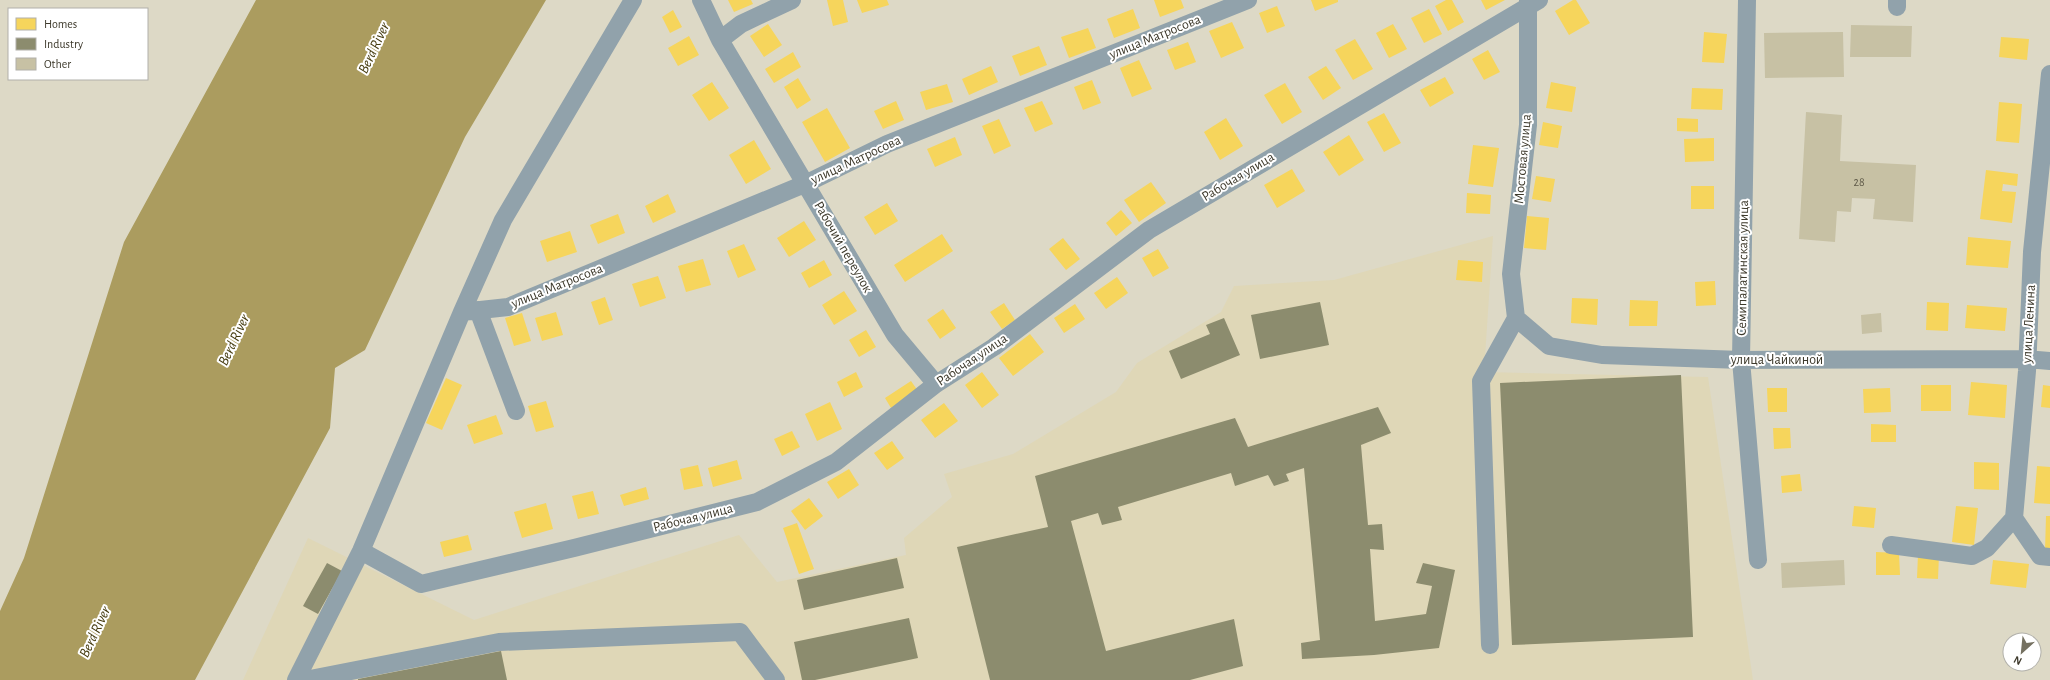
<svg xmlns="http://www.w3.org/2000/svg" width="2050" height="680" font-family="'Alegreya Sans',sans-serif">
<rect width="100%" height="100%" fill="#ddd9c6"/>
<path fill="#dfd7b7" d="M1493 236 1484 372 1708 377 1753 680H243L308 538 474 620 739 535 777 582 906 555 904 538 952 497 944 474 1013 454 1116 392 1137 363 1221 312 1234 286 1334 280Z"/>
<path fill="#ab9c5f" d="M256 0H546L465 137 365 350 335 368 330 428 195 680H0V611L24 558 124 242Z"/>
<path fill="#f6d55c" d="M728 0H751L753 4 734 12Z
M827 0H843L848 22 833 26Z
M857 0H887L889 5 862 13Z
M1154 0H1181L1184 8 1160 17Z
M1311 0H1338V2L1315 11Z
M1446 0H1452L1464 22 1448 31 1435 6Z
M1481 0H1505L1486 10Z
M1573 0H1576L1590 23 1569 35 1555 11Z
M1277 6 1285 26 1267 33 1259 13Z
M1133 9 1140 28 1114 38 1107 19Z
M1429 9 1442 34 1424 43 1411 18Z
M673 10 682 27 670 33 662 17Z
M1232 22 1244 48 1221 58 1209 31Z
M768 24 782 45 764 57 750 36Z
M1393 24 1407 49 1389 58 1376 33Z
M1088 28 1096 48 1069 58 1061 37Z
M1704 32 1727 34 1724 63 1702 62Z
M689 36 699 55 678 66 668 48Z
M2001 37 2029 39 2027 60 1999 57Z
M1355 39 1373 69 1353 80 1335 50Z
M1188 42 1196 62 1175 70 1167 50Z
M1039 46 1047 65 1020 76 1012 56Z
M1488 50 1500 72 1484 80 1472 59Z
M793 52 801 67 774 83 765 69Z
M1139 60 1152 89 1132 97 1120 68Z
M991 66 998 82 969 95 962 79Z
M1326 66 1341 88 1323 100 1308 77Z
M1445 77 1454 93 1430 107 1420 90Z
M798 78 811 100 797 109 784 87Z
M1092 80 1101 103 1083 110 1074 87Z
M712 82 729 108 709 121 692 95Z
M1551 82 1576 87 1572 112 1546 108Z
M1285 83 1302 112 1282 124 1264 95Z
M947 84 953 102 926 110 920 92Z
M1692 88 1723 89 1722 110 1691 109Z
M896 101 904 120 883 129 874 111Z
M1042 101 1053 124 1035 132 1024 108Z
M1999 102 2022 104 2019 143 1996 141Z
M827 108 850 148 825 162 802 122Z
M1384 113 1401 143 1384 152 1367 122Z
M1226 118 1243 146 1220 160 1204 132Z
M1677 118 1698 119V132L1677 131Z
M999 119 1011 146 994 154 982 126Z
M1543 122 1562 126 1558 148 1539 145Z
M1349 135 1364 160 1339 176 1323 152Z
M955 137 962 155 935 167 927 149Z
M1714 138V161L1685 162 1684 139Z
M754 140 771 169 746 184 729 155Z
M1473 145 1499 148 1493 187 1468 184Z
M1292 169 1305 191 1277 208 1264 185Z
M1986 170 2018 174 2017 186 2003 184 2002 191 2016 192 2012 223 1980 219Z
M1536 176 1555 179 1551 202 1532 199Z
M1151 182 1166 203 1139 222 1124 200Z
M1691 186H1714V209H1691Z
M1467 193 1491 195 1490 214 1466 213Z
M668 194 676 212 653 223 645 206Z
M887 203 898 221 875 235 864 217Z
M1121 210 1132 223 1116 236 1106 223Z
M618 214 625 233 598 244 590 225Z
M1527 216 1549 218 1546 250 1524 248Z
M804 221 816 240 789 257 777 238Z
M570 231 577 252 547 262 540 241Z
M942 234 953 251 905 282 894 265Z
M1968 237 2011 241 2008 268 1966 265Z
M1063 238 1080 259 1066 270 1049 249Z
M744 244 756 270 738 278 727 251Z
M1158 249 1169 268 1153 277 1142 258Z
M703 259 711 285 686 292 678 266Z
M824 260 832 275 809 288 801 273Z
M1458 260 1483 262 1482 282 1456 280Z
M658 276 666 298 640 307 632 284Z
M1117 277 1128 293 1106 309 1094 293Z
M1715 281 1716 305 1696 306 1695 282Z
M844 291 857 311 834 325 822 305Z
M605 297 613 320 599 325 591 302Z
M1572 298 1598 299 1597 325 1571 323Z
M1630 300 1658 301 1657 326H1629Z
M1927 302 1949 303 1948 331 1926 330Z
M1004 303 1015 320 1002 329 990 312Z
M1075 304 1085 319 1064 333 1054 318Z
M1967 305 2007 308 2005 331 1965 328Z
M943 309 956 328 940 339 927 320Z
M556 312 563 335 542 341 535 318Z
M522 313 531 341 514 346 505 318Z
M866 330 876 347 859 357 849 340Z
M1030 334 1044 352 1013 376 999 358Z
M856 372 863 387 844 397 837 382Z
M982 372 999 395 982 408 965 385Z
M446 378 462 385 442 430 426 423Z
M911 381 918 391 891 408 885 398Z
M1971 382 2007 385 2005 418 1968 415Z
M1921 385H1951V411H1921Z
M2043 385 2050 386V408L2041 407Z
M1767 388H1787V412H1768Z
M1890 388 1891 412 1864 413 1863 389Z
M546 401 554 427 536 432 528 406Z
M830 402 842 429 817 441 805 414Z
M944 403 958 421 935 438 921 420Z
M496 415 503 434 474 444 467 425Z
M1871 424 1896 425V442H1871Z
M1773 428H1790L1791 448 1774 449Z
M792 431 800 447 782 456 774 439Z
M892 441 904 458 887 470 874 453Z
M737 460 742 479 713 487 708 468Z
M1974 462 1999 463V490L1974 489Z
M698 465 703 486 684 490 680 469Z
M2037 466 2050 467V504L2034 503Z
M849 469 859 485 838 499 827 482Z
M1800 474 1802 491 1782 493 1781 476Z
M646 487 649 499 624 506 620 495Z
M593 491 599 514 578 519 572 496Z
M809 498 823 516 805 530 791 511Z
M546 503 553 529 522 538 514 512Z
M1854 506 1876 508 1874 528 1852 526Z
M1956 506 1978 508 1974 545 1952 542Z
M2046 516H2050V551H2045Z
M797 523 814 569 799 574 783 528Z
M468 535 472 550 444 557 440 542Z
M1876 552 1899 553 1900 575H1876Z
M1918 554 1939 555 1938 579 1917 578Z
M1993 560 2029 564 2026 588 1990 584Z"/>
<path fill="#8c8c6e" d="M1320 302 1329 345 1260 359 1251 315Z
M1224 318 1240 355 1181 379 1169 351 1210 334 1206 325Z
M1681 375 1693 637 1512 645 1500 383Z
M1378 407 1391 433 1361 445 1368 525 1382 524 1384 550 1370 549 1375 621 1426 614 1432 586 1416 583 1423 563 1455 570 1439 648 1374 655 1302 659 1301 643 1320 640 1304 468 1286 474 1289 481 1274 486 1268 475 1235 486 1231 473 1118 507 1122 520 1102 525 1098 513 1071 521 1106 651 1234 619 1243 666 1190 680H990L957 547 1048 527 1035 476 1235 418 1248 447Z
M897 558 904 588 804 610 797 580Z
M327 563 342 571 318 614 303 606Z
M909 618 918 658 815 680H802L794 642Z
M501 651 507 680H358V679Z"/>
<path fill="#c7c1a4" d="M1851 25 1912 26 1911 57H1850Z
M1843 32 1844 77 1765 78 1764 33Z
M1806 112 1842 115 1840 161 1916 165 1913 222 1873 219 1875 199 1852 198 1851 212 1837 211 1835 242 1799 239Z
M1881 313 1882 332 1862 334 1861 315Z
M1844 560 1845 585 1782 588 1781 563Z"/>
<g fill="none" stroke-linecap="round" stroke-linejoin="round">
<path stroke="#91a2ab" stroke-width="18" d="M701 0 720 40 895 335 936 384
M1747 0 1741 360 1758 560
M1897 7V0
M720 40 741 24 792 0
M2050 74 2032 252 2027 371 2014 518 2040 556 2050 557
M478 310 516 411
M462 312 508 307 807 183 887 144 1248 0
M1516 318 1549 346 1602 355 1741 360 2027 359 2050 361
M1516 318 1511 274 1528 125V0
M1891 545 1972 556 1987 548 2014 518
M361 551 421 584 574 548 757 502 836 462 936 384 994 347 1149 230 1539 0
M1490 645 1481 381 1516 318
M296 680 361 551 462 312 503 220 633 0
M305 680 499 642 740 632 776 680"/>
</g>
<g text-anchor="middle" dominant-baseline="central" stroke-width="4" stroke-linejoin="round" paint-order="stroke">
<g font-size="12" fill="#605b49">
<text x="1859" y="182">28</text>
</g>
<g font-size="14" fill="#3d392b" stroke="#fff">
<text transform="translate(1155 37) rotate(-22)">улица Матросова</text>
<text transform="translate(1523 159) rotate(-85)">Мостовая улица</text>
<text transform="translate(856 160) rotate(-25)">улица Матросова</text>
<text transform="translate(1238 177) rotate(-31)">Рабочая улица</text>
<text transform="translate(843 247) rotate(60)">Рабочий переулок</text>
<text transform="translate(1743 268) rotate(-89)">Семипалатинская улица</text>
<text transform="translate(557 286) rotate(-22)">улица Матросова</text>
<text transform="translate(2029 324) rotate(-87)">улица Ленина</text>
<text transform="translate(972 360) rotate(-34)">Рабочая улица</text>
<text x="1777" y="360">улица Чайкиной</text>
<text transform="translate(693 518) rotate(-14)">Рабочая улица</text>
</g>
<g font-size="15" font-style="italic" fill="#473d11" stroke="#fff">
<text transform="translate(374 48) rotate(-65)">Berd River</text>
<text transform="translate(234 340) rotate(-65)">Berd River</text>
<text transform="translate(95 632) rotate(-65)">Berd River</text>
</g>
</g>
<rect x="8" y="8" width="140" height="72" fill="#ffffff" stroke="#b1b0aa"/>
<rect x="16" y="18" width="20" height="12" fill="#f6d55c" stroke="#b1b0aa"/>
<text x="44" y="28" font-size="12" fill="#3d392b">Homes</text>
<rect x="16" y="38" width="20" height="12" fill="#8c8c6e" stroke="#b1b0aa"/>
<text x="44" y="48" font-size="12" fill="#3d392b">Industry</text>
<rect x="16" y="58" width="20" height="12" fill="#c7c1a4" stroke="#b1b0aa"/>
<text x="44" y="68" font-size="12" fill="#3d392b">Other</text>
<g transform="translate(2022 652) rotate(207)"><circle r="19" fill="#ffffff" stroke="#b1b0aa"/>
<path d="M0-3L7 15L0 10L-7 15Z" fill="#757161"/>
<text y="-6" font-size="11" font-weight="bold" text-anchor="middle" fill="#3d392b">N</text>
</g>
</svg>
